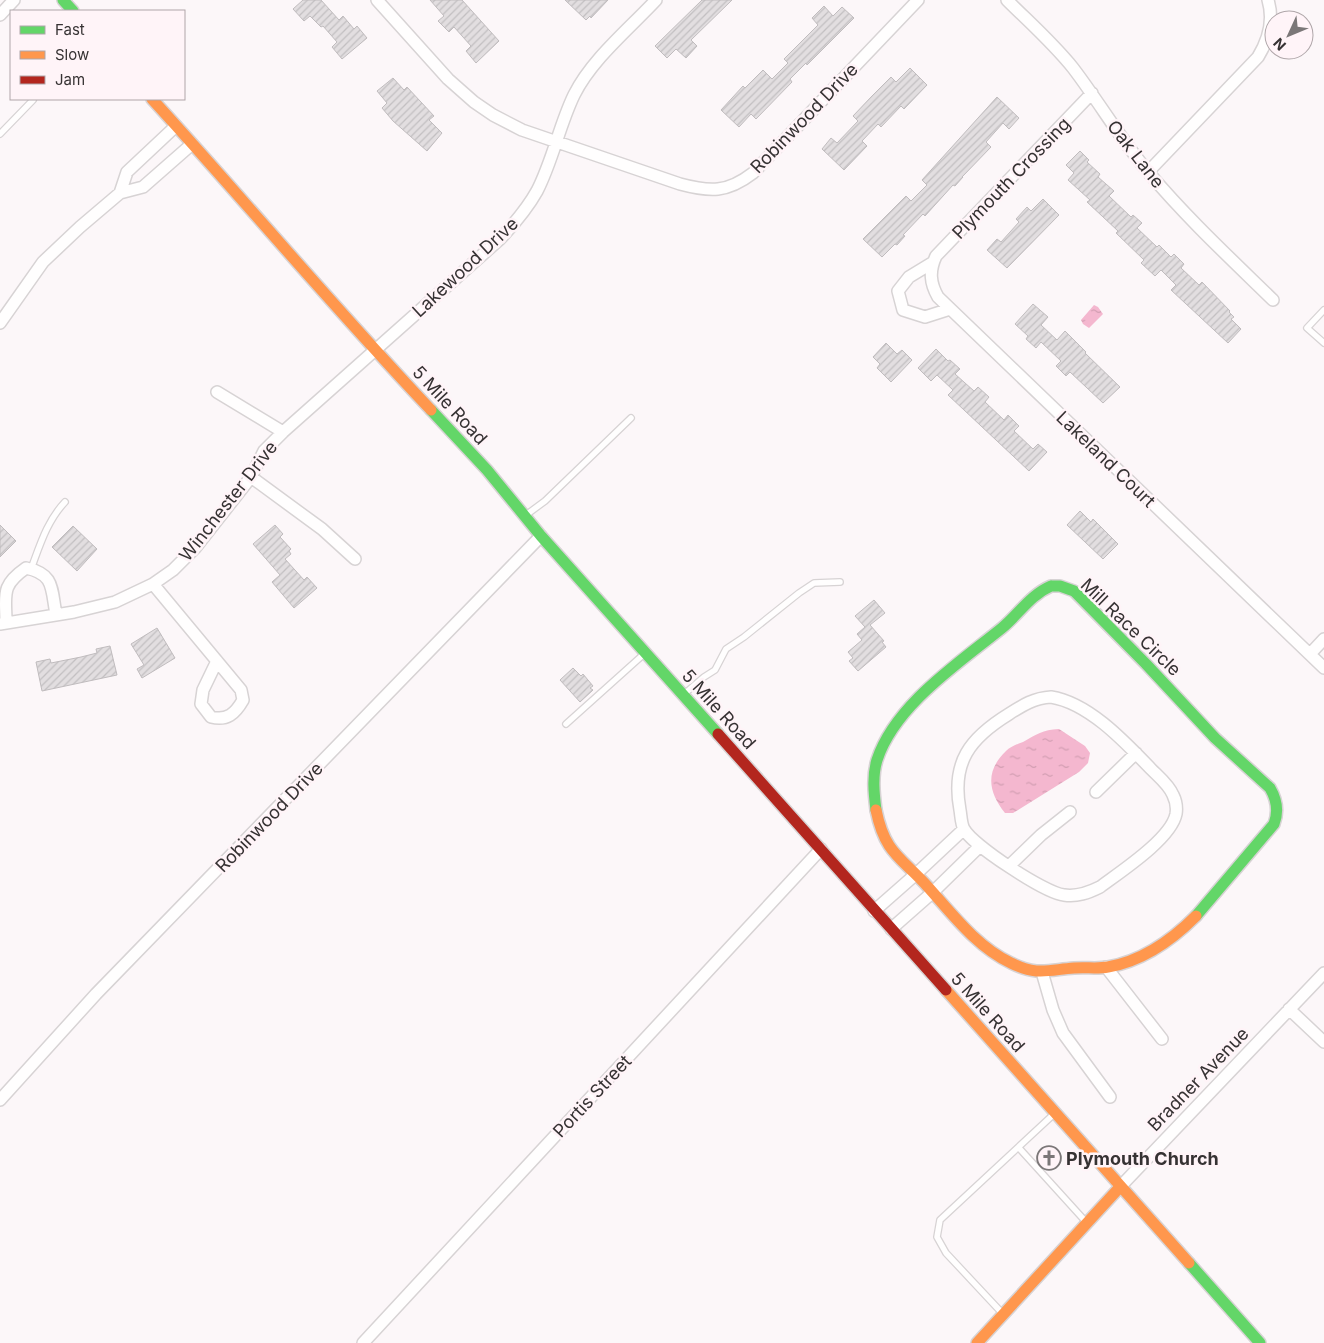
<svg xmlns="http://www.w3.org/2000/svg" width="1324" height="1343" font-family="Inter,sans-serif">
<defs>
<pattern id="water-ripples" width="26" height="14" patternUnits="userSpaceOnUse" patternTransform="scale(1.25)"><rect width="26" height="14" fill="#f4b7cf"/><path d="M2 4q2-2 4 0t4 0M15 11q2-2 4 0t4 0" fill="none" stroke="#d29eb2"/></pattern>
<pattern id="building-hatch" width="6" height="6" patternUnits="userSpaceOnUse" patternTransform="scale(1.25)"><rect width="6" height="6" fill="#e2dee0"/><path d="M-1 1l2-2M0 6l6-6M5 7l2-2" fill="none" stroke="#c2bfc1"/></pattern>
</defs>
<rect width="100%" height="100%" fill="#fcf7f9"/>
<path fill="url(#water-ripples)" d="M1094 305 1098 307 1103 314 1089 328 1083 324 1081 320Z
M1059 729 1085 746 1090 753 1088 763 1079 772 1013 813H1005C988 792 985 771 1006 751 1010 747 1017 744 1023 742 1037 734 1042 730 1059 729Z"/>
<path fill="url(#building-hatch)" stroke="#c0bcbe" d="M303 0H321L339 20 343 16 354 29 357 26 367 38 342 59 332 47 337 42 323 26 321 27 310 16 304 21 293 9Z
M430 0H462L499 41 476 63 466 51 471 46 454 27 449 32 438 21 444 16Z
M565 0H608L591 18 590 16 586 20Z
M702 0H732L691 40 697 46 686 58 676 49 667 58 655 46Z
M824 6 833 16 842 7 854 18 807 65 806 63 790 79 792 82 756 119 751 114 739 127 721 110 743 86 745 88 763 70 772 79 788 63 784 59 818 25 812 18Z
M910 68 927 85 904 109 901 106 881 127 878 124 862 141 867 146 844 170 822 149 831 138 837 143 858 121 853 116 872 96 891 77 896 82Z
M393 78 404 90 407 87 434 116 429 120 442 133 427 151 393 121 382 108 387 103 377 91Z
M997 97 1019 118 1009 129 1003 123 986 142 991 147 962 177H963L955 186 953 185 925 216 923 214 903 235 905 236 897 245 895 244 882 257 863 239 906 196 911 201 927 185 922 180Z
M1080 151 1089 160 1087 162 1100 174 1098 177 1114 191 1109 196 1131 217 1133 215 1142 223 1137 228 1157 247 1159 245 1171 257 1174 254 1184 264 1181 268 1199 285 1202 282 1230 311 1229 312 1234 317 1231 319 1241 329 1228 343 1171 290 1176 285 1161 270 1155 276 1141 263 1144 260 1116 233 1118 231 1087 202 1090 200 1068 180 1074 173 1066 165Z
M1043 199 1059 215 1007 268 987 250 997 239 1001 242 1019 222 1016 219 1027 207 1031 211Z
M1033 304 1048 317 1041 325 1057 340 1065 331 1086 352 1085 353 1120 387 1103 403 1070 372 1066 376 1056 366 1061 361 1041 342 1036 348 1026 339 1028 336 1015 324Z
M886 343 897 354 902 350 912 360 891 382 877 368 880 364 873 357Z
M936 349 948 361 950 360 960 369 955 374 974 391 978 387 989 397 985 402 1004 420 1008 415 1019 426 1014 431 1033 449 1038 444 1047 452 1029 471 948 395 953 390 937 375 931 381 918 368Z
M1080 511 1091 522 1093 519 1118 544 1103 559 1067 525Z
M0 525 16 541 0 557Z
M275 525 283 534 280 537 291 549 289 551 291 554 285 559 304 580 307 577 317 588 294 608 272 582 280 575 253 544Z
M73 526 97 549 77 571 52 547Z
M874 600 885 613 870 625 884 641 882 642 886 647 858 671 849 661 853 658 848 652 862 640 857 634 865 627 855 616Z
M157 628 175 658 142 678 137 669 144 665 131 644Z
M110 646 117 675 42 691 36 662 50 659 51 663 81 657 97 653 96 649Z
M573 668 581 676 583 674 593 686 590 688 593 690 580 702 560 680Z"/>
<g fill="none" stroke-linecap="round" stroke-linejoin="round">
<g stroke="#d7d3d4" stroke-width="8">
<path id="lane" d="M0 134 33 100
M1324 310 1307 328 1324 343
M526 515 545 501 631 418
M31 569C40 545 47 521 65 502
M683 695 704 677 715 670 726 649 744 637 799 593 814 583 840 582
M566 724 644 654
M1019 1148 1087 1223
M1003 1314 946 1253 937 1237 940 1220 1054 1114"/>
</g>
<g stroke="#d7d3d4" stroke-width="14">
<path id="street" d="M377 0 448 79 474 102 493 115 522 130 680 184C710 192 727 193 753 173L918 0
M1007 0C1029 22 1053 43 1073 68 1099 102 1121 140 1149 173 1187 218 1231 259 1273 300
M0 15 14 0
M1092 93 936 256C929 271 930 283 938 297L1324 668
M1148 172 1258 57C1269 39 1274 20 1268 0
M120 193 127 172 176 126
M932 263 909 277 898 291 903 310 925 317 950 309
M0 323 43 262 80 227 120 193 143 187 192 144
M217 392 283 432
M251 477 322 529 355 559
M153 584 241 690 243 700C235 714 227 721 211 717L201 704 203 690 217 661
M6 623C6 595 0 586 26 568 55 574 51 589 56 614
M0 624 74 612 115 602 153 584 173 570 196 547 251 477 264 451 283 432 500 239C514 224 527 209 537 191 553 160 559 126 574 95 592 59 629 29 656 0
M1310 654 1324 639
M1051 697C1089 703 1125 742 1151 769 1159 777 1169 785 1173 795 1176 801 1177 808 1176 814 1171 839 1120 872 1100 887 1088 893 1077 897 1064 895 1045 893 972 845 964 829 961 824 961 815 960 810 951 762 970 738 1009 714 1023 705 1034 698 1051 697Z
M1096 792 1136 753
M1009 866 1041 835 1070 812
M874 911 916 874 964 829
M891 929 933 892 980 846
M1106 967 1162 1039
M1042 972 1053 1010 1063 1033 1110 1097
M1289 1009 1324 1042
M0 1100 96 994 541 536
M1120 1187 1324 973
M363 1343 821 849"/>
</g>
<g stroke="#d7d3d4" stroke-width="14">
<path id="fast" d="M63 0 73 11
M431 410 487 470 541 536 718 734
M1051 586H1060L1074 591 1146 664 1215 738 1270 788C1277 800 1279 811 1274 824L1196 916
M876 810C874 794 872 776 877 760 895 705 959 663 1002 628 1019 614 1030 595 1051 586
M1189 1263 1260 1343"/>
</g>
<g stroke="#d7d3d4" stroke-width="14">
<path id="slow" d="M152 99C246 202 335 309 431 410
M876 810C885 854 901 857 928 887 953 915 977 947 1011 963 1037 976 1048 970 1074 968 1086 967 1097 969 1108 967 1143 961 1172 940 1196 916
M946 990 1189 1263
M977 1343 1120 1187"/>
</g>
<g stroke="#d7d3d4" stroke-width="14">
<path id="jam" d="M718 734 946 990"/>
</g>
<use href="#lane" stroke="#fffefe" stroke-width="5.5"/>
<use href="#street" stroke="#fffefe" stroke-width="11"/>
<use href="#fast" stroke="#63d668" stroke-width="11"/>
<use href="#slow" stroke="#ff974d" stroke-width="11"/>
<use href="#jam" stroke="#b3261e" stroke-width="11"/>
</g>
<defs>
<g id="church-ring" transform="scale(1.25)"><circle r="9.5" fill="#fff4f8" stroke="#7b7778" stroke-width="1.5"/><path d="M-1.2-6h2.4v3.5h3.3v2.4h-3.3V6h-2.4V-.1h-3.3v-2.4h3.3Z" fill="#7b7778"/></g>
</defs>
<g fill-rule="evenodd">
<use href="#church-ring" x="1049" y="1158"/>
</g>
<g text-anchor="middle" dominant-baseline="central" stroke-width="5" stroke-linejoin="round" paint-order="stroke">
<g font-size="18" fill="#363233" stroke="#fff4f8">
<text transform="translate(804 118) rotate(-46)">Robinwood Drive</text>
<text transform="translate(1136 154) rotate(52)">Oak Lane</text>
<text transform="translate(1011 178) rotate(-46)">Plymouth Crossing</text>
<text transform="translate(465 267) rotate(-43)">Lakewood Drive</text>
<text transform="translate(450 405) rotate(47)">5 Mile Road</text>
<text transform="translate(1106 459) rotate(44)">Lakeland Court</text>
<text transform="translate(228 501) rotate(-52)">Winchester Drive</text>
<text transform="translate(1131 627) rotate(44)">Mill Race Circle</text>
<text transform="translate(719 709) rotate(48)">5 Mile Road</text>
<text transform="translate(269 817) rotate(-46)">Robinwood Drive</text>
<text transform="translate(988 1012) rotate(48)">5 Mile Road</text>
<text transform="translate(1198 1079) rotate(-46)">Bradner Avenue</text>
<text transform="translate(592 1096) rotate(-47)">Portis Street</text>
</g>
<g font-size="18" font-weight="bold" fill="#363233" stroke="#fff4f8" text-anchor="start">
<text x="1066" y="1158">Plymouth Church</text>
</g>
</g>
<rect x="10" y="10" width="175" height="90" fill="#fff4f8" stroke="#afa6a9"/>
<rect x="20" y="26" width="25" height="8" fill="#63d668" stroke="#afa6a9"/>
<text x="55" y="35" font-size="15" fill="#363233">Fast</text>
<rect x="20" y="51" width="25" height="8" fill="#ff974d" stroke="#afa6a9"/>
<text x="55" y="60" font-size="15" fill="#363233">Slow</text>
<rect x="20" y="76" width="25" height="8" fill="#b3261e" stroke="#afa6a9"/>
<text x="55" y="85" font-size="15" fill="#363233">Jam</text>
<g transform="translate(1289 35) rotate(226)"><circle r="24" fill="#fff4f8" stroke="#afa6a9"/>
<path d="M0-4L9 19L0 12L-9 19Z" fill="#7b7778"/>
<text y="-8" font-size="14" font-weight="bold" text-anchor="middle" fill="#363233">N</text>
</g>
</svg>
